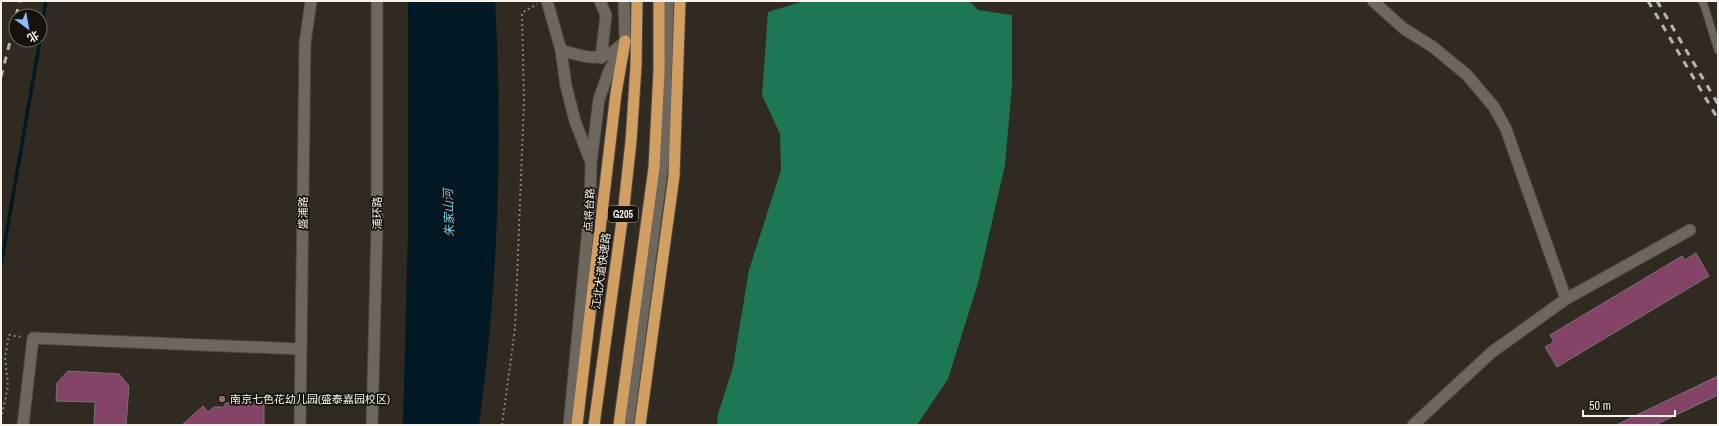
<svg xmlns="http://www.w3.org/2000/svg" width="1719" height="426" font-family="'Archivo Narrow','Noto Sans SC',sans-serif">
<rect width="100%" height="100%" fill="#302a21"/>
<path fill="#1e7754" d="M804 1H969L978 10 1012 15V84L1005 165 978 283 948 379 917 425H717L718 414 733 367 749 270 781 170 780 134 762 95 768 12Z"/>
<path fill="#001924" d="M408 1H495C503 142 498 285 479 425H403L408 227Z"/>
<g fill="none" stroke-linecap="round" stroke-linejoin="round">
<path stroke="#001924" stroke-width="3.5" d="M40 37 46 1
M1 265 40 40"/>
</g>
<path fill="#844468" stroke="#7c7076" d="M1696 253 1709 276 1557 367 1545 347 1554 342 1550 335 1682 256 1685 260Z
M68 371 119 374 129 386 126 425H94L95 402 56 401 57 383Z
M1718 376V395L1655 425H1616Z
M225 403H264V425H182L203 406 208 412 214 407H225Z"/>
<g fill="none" stroke-linecap="round" stroke-linejoin="round">
<g stroke="#4d4941" stroke-width="9">
<path id="service" d="M1702 1 1704 5 1718 50"/>
</g>
<g stroke="#4d4941" stroke-width="13">
<path id="minor" d="M1373 1 1403 28 1433 47 1467 75 1494 107 1506 129 1566 299
M23 425 33 338 301 349
M300 425 305 43 311 1
M372 425 377 227V1
M1413 425 1492 352 1566 299 1690 230"/>
</g>
<g stroke="#4d4941" stroke-width="13">
<path id="secondary" d="M547 1 561 50 566 86 575 121 590 160
M600 1 606 15 601 58
M561 50C584 57 602 64 621 45
M569 425 590 207 591 163 599 99 609 71 625 41 624 1
M628 425 664 155 668 1"/>
</g>
<g stroke="#4d4941" stroke-width="13">
<path id="trunk" d="M577 425 616 93 625 41
M594 425 624 206 631 141 636 66 637 1
M619 425 654 168 659 71V1
M640 425 674 176 680 1"/>
</g>
<path stroke="#87827a" stroke-width="2" stroke-dasharray="2 3" stroke-linecap="butt" d="M1 419 8 386 5 357 9 335 22 337
M502 425 515 329 524 101 522 13 537 4"/>
<use href="#service" stroke="#6e675d" stroke-width="7"/>
<use href="#minor" stroke="#6e675d" stroke-width="11"/>
<use href="#secondary" stroke="#6e675d" stroke-width="11"/>
<use href="#trunk" stroke="#d29f62" stroke-width="11"/>
<path stroke="#b9b4ad" stroke-width="3" stroke-dasharray="7 7" stroke-linecap="butt" d="M1648 1 1718 119
M1657 1 1718 104
M16 16 20 1
M1 77 16 18"/>
</g>
<circle fill="#8d6e63" stroke="#16130f" stroke-width="1.5" cx="222" cy="399" r="4"/>
<g text-anchor="middle" dominant-baseline="central" stroke-width="3.5" stroke-linejoin="round" paint-order="stroke">
<rect fill="#16130f" stroke="#b3afaa" stroke-width="1" x="608" y="206" width="30" height="16" rx="3"/>
<g font-size="10" font-weight="bold" fill="#f6f2ec">
<text x="623" y="214">G205</text>
</g>
<g font-size="11" fill="#f6f2ec" stroke="#16130f">
<text transform="translate(589 210) rotate(-87)">点将台路</text>
<text transform="translate(303 213) rotate(-89)">盛浦路</text>
<text transform="translate(377 213) rotate(-90)">浦环路</text>
<text transform="translate(601 271) rotate(-82)">江北大道快速路</text>
</g>
<g font-size="11" fill="#f6f2ec" stroke="#16130f" text-anchor="start">
<text x="230" y="399">南京七色花幼儿园(盛泰嘉园校区)</text>
</g>
<g font-size="12" font-style="italic" fill="#70cef4" stroke="#16130f">
<text transform="translate(449 213) rotate(-92)">朱家山河</text>
</g>
</g>
<rect width="1719" height="426" fill="none" stroke="#f6f2ec" stroke-width="4"/>
<g transform="translate(28 28) rotate(148)"><circle r="19" fill="#16130f" stroke="#706c67"/>
<path d="M0-3L7 15L0 10L-7 15Z" fill="#8eb9fd"/>
<text y="-6" font-size="11" font-weight="bold" text-anchor="middle" fill="#f6f2ec">北</text>
</g>
<path d="M1583 410v6h92v-6" fill="none" stroke="#f6f2ec" stroke-width="2"/>
<text x="1589" y="410" font-size="12" fill="#f6f2ec" stroke="#16130f" stroke-width="3" paint-order="stroke">50 m</text>
</svg>
